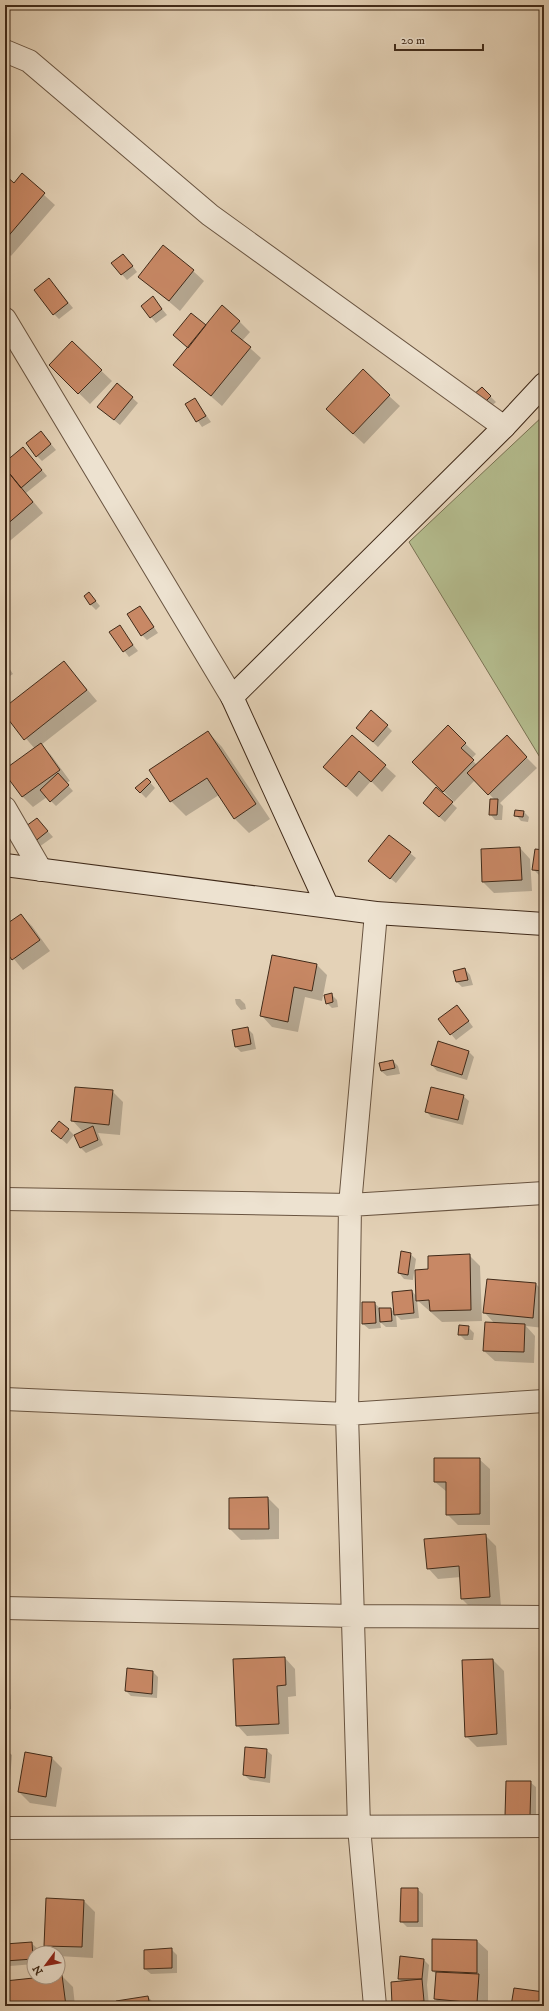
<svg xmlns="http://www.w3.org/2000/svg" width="549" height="2011" font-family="'IM FELL DW Pica',serif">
<rect width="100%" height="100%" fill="#e4d2b7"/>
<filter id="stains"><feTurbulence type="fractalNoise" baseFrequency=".005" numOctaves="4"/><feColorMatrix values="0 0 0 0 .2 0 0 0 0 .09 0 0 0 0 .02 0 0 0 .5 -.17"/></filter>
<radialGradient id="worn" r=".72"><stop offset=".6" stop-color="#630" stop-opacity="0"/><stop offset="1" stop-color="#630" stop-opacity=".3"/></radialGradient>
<path fill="#b4bc8e" stroke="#7a7354" d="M544 415V764L409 542Z"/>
<path fill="#0003" d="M22 175 55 205 11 256 5 250V177L14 184Z
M128 260 137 272 127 280 112 263Z
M193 271 204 281 180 311 140 277Z
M54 285 73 308 59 319 54 314Z
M153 298 167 315 156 323 142 306Z
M239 321 250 332 242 341 261 358 222 406 175 365 206 327Z
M72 343 112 381 90 404 50 365Z
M117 384 138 403 120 425 104 412Z
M482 388 496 402 487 410Z
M389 396 400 406 364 444 338 420Z
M195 399 211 422 202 427 186 404Z
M41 432 56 450 42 461 37 456Z
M28 454 47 476 26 493 43 513 5 545V464Z
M89 593 100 606 96 610 90 604Z
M140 607 158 633 147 640 142 635Z
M119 627 138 651 129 657 111 633Z
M5 662 13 674 5 679Z
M64 662 97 701 41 745 51 755 70 781 66 783 73 791 56 806 47 797 33 807 23 797 5 772V770L35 749 5 714V709Z
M387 726 392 731 378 747 363 733Z
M448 727 476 754 471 759 477 765 517 748 537 768 500 803 503 806 502 820H495L490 814 495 800 475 780 454 802 414 762Z
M208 732 222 747 270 819 249 833 235 819 219 795 186 816 171 801Z
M385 766 396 776 382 792 371 781 357 797 325 767Z
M147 779 155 788 146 798 140 792Z
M436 789 457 808 445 822 429 808Z
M524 812 529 817 528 822 521 821 516 815Z
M37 819 53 837 39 847 34 842Z
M389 836 416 858 396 883 375 866Z
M520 848 530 859 532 891 494 893 483 882Z
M544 851V875H539L533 869Z
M21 915 32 926 50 951 23 970 5 948V926Z
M316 964 327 975 322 1001 305 997 298 1032 272 1027 262 1016Z
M465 969 470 975 473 985 462 987 456 981Z
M331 994 337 1000 338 1007 332 1008 327 1003Z
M235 999H240L245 1004 246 1009 241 1010 236 1004Z
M462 1012 473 1027 456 1040 451 1034Z
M247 1028 253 1034 256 1049 241 1052 236 1047 233 1031Z
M438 1043 469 1052 474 1057 467 1080 437 1071 432 1065Z
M393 1061 398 1066 400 1074 387 1076 381 1071Z
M112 1091 123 1102 120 1135 98 1133 103 1145 86 1153 80 1147 83 1132 72 1120Z
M463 1096 469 1101 463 1125 431 1117 426 1111Z
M68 1129 74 1135 67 1144 52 1131Z
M410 1254 416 1259 413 1280 404 1279 399 1273Z
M469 1255 480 1266 482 1321 442 1322 417 1300 419 1318 401 1320 396 1315 397 1327H386L380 1322 381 1328 369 1329 363 1324 374 1303 380 1308 391 1309 395 1313 412 1291 417 1297 429 1270Z
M5 1274 7 1276 5 1297Z
M488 1280 536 1284 544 1292V1328L526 1326 535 1336 534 1363 495 1361 484 1351 495 1324 485 1313Z
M468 1327 474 1333 473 1340H465L459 1334Z
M479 1459 490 1469V1525H458L447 1514V1492L435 1482Z
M268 1498 279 1509V1539L241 1540 230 1529Z
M485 1535 496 1546 501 1607 473 1610 462 1599 461 1577 438 1579 428 1568Z
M285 1658 295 1669 296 1696 288 1697 289 1734 247 1736 237 1725Z
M493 1660 504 1671 507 1745 477 1747 466 1736Z
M153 1672 158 1677 157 1698 131 1696 126 1691Z
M5 1688 10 1694 11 1709 5 1710Z
M5 1749 12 1755 10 1779 5 1778Z
M266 1750 272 1755 270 1783 250 1780 244 1775Z
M52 1758 62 1768 56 1807 30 1803 19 1792Z
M530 1782 536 1787V1821H512Z
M5 1877 8 1880 9 1919H5Z
M417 1889 423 1894V1927H407L401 1921Z
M47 1899 84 1901 95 1912 93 1958 58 1956V1953H53L45 1946Z
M477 1941 488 1951V2006H442L435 1999 437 1975 433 1971Z
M31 1943 37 1948V1953H34V1964L10 1966 5 1962V1945Z
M171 1949 177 1955V1973L151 1974 145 1969Z
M401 1958 424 1960 429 1965 427 1985 429 2006H396L393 2003 402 1982 399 1979Z
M62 1976 73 1987 75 2006H5V1983L6 1984Z
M148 1997 153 2002 154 2006H117Z"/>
<path fill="#c88865" stroke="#402a19" d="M22 173 45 193 5 240V175L14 183Z
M163 245 194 270 169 301 138 277Z
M123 254 133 266 121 275 111 263Z
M49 278 68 303 53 315 34 290Z
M153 296 162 309 150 318 141 306Z
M222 305 240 321 231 331 251 347 211 396 173 365Z
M191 313 206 325 188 348 173 335Z
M72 341 102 370 78 394 49 365Z
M363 369 390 395 353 434 326 409Z
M117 383 133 397 114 420 97 407Z
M482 387 491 396 481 406 472 396Z
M195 398 206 416 196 422 185 404Z
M41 431 51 444 36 457 26 443Z
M23 447 42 470 21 488 5 468V462Z
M5 468 33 502 5 526Z
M89 592 96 601 90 605 84 596Z
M140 606 154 627 141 636 127 614Z
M120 625 133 645 123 652 109 632Z
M64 661 87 690 24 740 5 715V707Z
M371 710 388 725 373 742 356 728Z
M448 725 466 743 461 748 474 760 443 792 412 762Z
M208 731 256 804 234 819 207 778 170 802 149 770Z
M352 735 386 765 371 782 359 771 346 787 323 767Z
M507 735 527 757 488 795 467 773Z
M41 743 60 770 22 797 5 774V769Z
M58 773 69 785 50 802 40 790Z
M147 778 151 782 140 793 135 788Z
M436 787 453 802 439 817 423 803Z
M490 799H498L497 815H489Z
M515 810 524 811 523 817 514 816Z
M37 818 48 831 33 843 22 829Z
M389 835 411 852 390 879 368 861Z
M520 847 522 880 482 882 481 849Z
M535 849 544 850V871L532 870Z
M21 914 40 940 12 960 5 950V925Z
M272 955 317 964 312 991 294 987 288 1022 260 1016Z
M465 968 468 980 456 982 453 971Z
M332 993 333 1002 326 1004 324 995Z
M457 1005 469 1021 450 1035 438 1019Z
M248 1027 251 1044 235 1047 232 1030Z
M438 1041 469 1051 462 1075 431 1065Z
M393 1060 395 1068 381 1071 379 1063Z
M75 1087 113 1090 109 1125 71 1121Z
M431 1087 464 1095 458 1120 425 1112Z
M59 1121 69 1129 61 1139 51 1131Z
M93 1126 98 1140 80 1148 74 1135Z
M401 1251 411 1253 408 1275 398 1273Z
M470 1254 471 1310 430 1311 429 1300 416 1301 415 1270 428 1269V1256Z
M487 1279 536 1283 533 1318 483 1313Z
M412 1290 414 1313 394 1315 392 1292Z
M362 1302H375L376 1323 362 1324Z
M379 1308H391L392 1321 380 1322Z
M485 1322 525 1324 524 1352 483 1351Z
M459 1325 469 1326 468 1335H458Z
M434 1458H480V1514L446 1515V1482H434Z
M268 1497 269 1529H229V1498Z
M486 1534 490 1597 461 1599 459 1566 427 1569 424 1539Z
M285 1657 286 1685 277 1686 279 1724 236 1726 233 1659Z
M493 1659 497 1734 465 1737 462 1660Z
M127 1668 153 1671 152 1694 125 1691Z
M245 1747 267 1749 265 1778 243 1775Z
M25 1752 52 1757 46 1797 18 1792Z
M506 1781H531L530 1816H505Z
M401 1888H418V1922H400Z
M46 1898 84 1900 82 1947 44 1946Z
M432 1939 477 1940V1973L432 1971Z
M32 1942 33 1959 5 1961V1944Z
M172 1948V1968L144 1969V1950Z
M400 1956 424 1959 422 1979H398Z
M436 1972 479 1974 477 2003 434 1999Z
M62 1975 66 2006H8L5 1981Z
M422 1979 424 2001 392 2004 391 1982Z
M514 1988 544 1992V2006H511Z
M148 1996 150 2006H116V2001Z"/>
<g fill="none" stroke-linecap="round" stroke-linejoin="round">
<g stroke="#695440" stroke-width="24">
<path id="street" d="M5 51 29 61 210 215 504 427
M5 319 232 697
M5 808 41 870
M5 1199 350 1205 544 1193
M5 1399 347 1414 544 1401
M5 1608 353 1616 544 1617
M5 1828 544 1826
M375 2006 359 1827 347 1414 350 1205 376 913"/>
</g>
<g stroke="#402a19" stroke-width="24">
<path id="secondary" d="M5 865 376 913 544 924
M327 905 232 697 504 427 544 384"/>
</g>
<use href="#street" stroke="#ede2d0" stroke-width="22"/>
<use href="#secondary" stroke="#ede2d0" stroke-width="22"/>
</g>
<rect width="549" height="2011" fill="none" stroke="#e4d2b7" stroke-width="20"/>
<rect x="6" y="6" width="537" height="1999" fill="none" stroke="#402a19" stroke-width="2"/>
<rect x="10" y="10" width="529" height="1991" fill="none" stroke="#402a19"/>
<g transform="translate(46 1965) rotate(238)"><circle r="19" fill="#ede2d0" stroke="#a89887"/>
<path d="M0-3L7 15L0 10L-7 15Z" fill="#8f2418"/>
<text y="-6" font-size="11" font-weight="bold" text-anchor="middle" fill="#402a19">N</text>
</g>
<path d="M395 44v6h88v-6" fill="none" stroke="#402a19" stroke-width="2"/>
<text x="401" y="44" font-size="12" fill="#402a19" stroke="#ede2d0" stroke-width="3" paint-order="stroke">20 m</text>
<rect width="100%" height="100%" filter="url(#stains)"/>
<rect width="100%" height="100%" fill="url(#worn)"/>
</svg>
